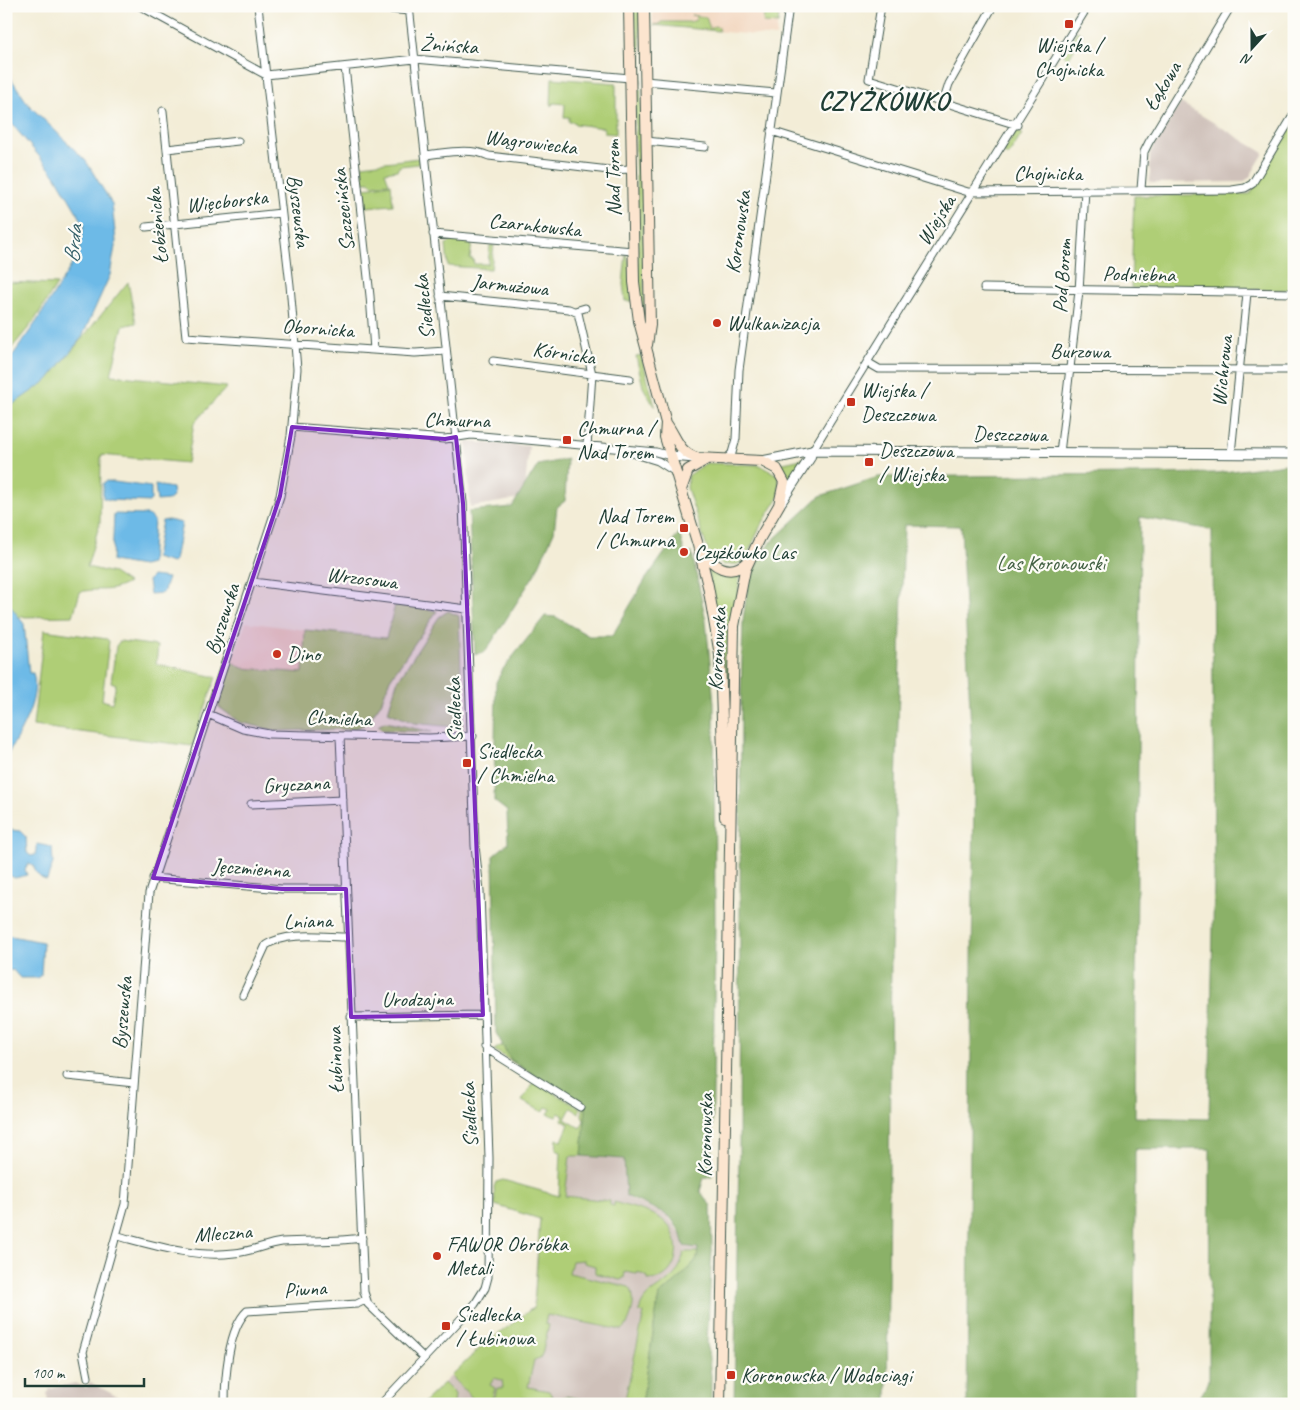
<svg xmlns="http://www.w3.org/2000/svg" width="1300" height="1410" font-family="Caveat,sans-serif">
<rect width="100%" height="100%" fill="#fdfcf7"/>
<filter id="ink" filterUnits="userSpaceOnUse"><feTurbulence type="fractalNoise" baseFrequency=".02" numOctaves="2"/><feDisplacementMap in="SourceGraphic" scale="10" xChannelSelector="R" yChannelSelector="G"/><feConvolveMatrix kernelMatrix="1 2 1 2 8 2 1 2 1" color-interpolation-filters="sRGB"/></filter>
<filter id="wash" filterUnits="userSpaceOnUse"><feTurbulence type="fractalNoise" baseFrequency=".0096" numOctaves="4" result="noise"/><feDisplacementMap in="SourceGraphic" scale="20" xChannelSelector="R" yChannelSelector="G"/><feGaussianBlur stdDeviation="1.12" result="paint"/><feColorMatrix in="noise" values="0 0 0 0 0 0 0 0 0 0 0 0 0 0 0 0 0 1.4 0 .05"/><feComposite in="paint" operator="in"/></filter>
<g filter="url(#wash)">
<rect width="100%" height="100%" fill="#f3edd7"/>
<path fill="#f2d5bd" d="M653 6H780L776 37 653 25Z
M246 622 305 630 303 673 242 668 232 662Z"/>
<path fill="#cfc1ba" d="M1181 103 1264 153 1249 178 1243 182 1152 183 1150 181V153Z
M467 442 529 446 524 498 470 507Z
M568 1155 624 1159 630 1199 667 1215 682 1236 698 1247 697 1259 676 1282 659 1295 642 1404H422L479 1349 533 1307 541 1194 563 1198Z
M90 1382 131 1404 48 1403 47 1394 50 1389 75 1383 86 1388Z"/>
<path fill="#afce76" stroke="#678655" d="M633 6H640L641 84 640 71 634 70Z
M765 6H780L778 24 763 23Z
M691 15 706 17 710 29 714 26 719 27V31L653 25 660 24 661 22H690L696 20V16Z
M1077 31 1083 34 1068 59 1063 54Z
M634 76H637V89H641L645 331 638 279Z
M552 78 616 83V134L604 133V128L575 124 574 122H569V117H564L565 104 554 103 551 106Z
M1294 123V290L1131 288 1134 196 1250 194Z
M1016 131 1022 134 1008 156 1003 152Z
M418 158 419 164 400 166 397 170 385 172 389 183 372 185 370 182H364L362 165Z
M391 184 393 205 366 207 365 188Z
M452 240 472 241 470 259H473L474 264H488L490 245H494L491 269 448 266 446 245Z
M626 254 629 261 632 301H625L623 284Z
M6 282 57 284 34 321 6 355Z
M128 282 136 323 123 326 111 375 227 387 194 423 187 463 101 455 100 522 87 567 113 573 128 583C108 594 101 587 80 592L73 616 18 617 6 600V409L48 380Z
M641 355 655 406H654L643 387 636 356Z
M806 458 789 483 788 482 779 464Z
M706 463 760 465 779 476V497L760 527 746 558 738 564 722 565 708 551 687 488 688 476Z
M709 566 740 571 728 734 708 567Z
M395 605 437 611 390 679 381 703 366 724 353 729 277 731 239 722 219 707 218 699 232 662 242 668 303 673 305 630 386 638Z
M448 611 459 616 463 728 414 723 388 712 397 682 439 617Z
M44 630 107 639 109 641 102 700 112 703 116 684 111 682 116 646 120 641 158 646 156 664 216 677 192 746 33 726Z
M385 722 432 732 382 730 378 726Z
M502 1045 511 1060 586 1108 582 1156H570L565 1196 610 1201V1205L614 1206V1202C628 1207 656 1212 666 1223 685 1242 678 1281 648 1280V1277L638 1272 637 1274 625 1272 624 1278 620 1280 595 1273V1266L584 1263V1260L572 1261 569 1273 629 1287C638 1296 631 1324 622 1330L547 1315 545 1324 549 1325 542 1354 540 1358 534 1360 528 1387 549 1391 553 1398 552 1404H531L532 1399 522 1398 521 1404H493L497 1388H503L502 1380 494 1378 490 1385 495 1388 491 1404H478L451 1376 479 1349 534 1307 540 1219 495 1205 494 1187 496 1182 503 1180 559 1196 561 1152 556 1150 557 1139 562 1141 569 1124 562 1120 564 1116 559 1113 556 1117 548 1114 551 1109 546 1107 543 1112 522 1101 534 1081 580 1108 579 1113 571 1108 565 1119 580 1128 584 1121 582 1115 583 1108 494 1050Z
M687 1252H698L697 1259 676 1282 659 1295 642 1404H624L644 1313 639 1312C643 1291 661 1290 674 1275 680 1269 681 1261 684 1253Z
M444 1383 455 1394 454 1404H422Z
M566 1396 595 1402 596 1400 609 1404H560L562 1398Z"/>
<path fill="#8bb167" stroke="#55774e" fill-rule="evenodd" d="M567 459 565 501 557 507 554 532 536 572 486 651 475 655 469 511 512 507 538 465Z
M1294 463V1404H1195L1209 1380 1210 1149H1135L1134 1404H967L974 790 961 526 904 525 891 955 887 1404H734L739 1158 741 696 743 620 748 585 753 569 772 541 820 496 878 477 1216 473ZM1140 517 1212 530 1214 879 1209 1119 1135 1117Z
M679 533 685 554 692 553 706 621 714 703 715 924 712 1176 704 1178 700 1191 711 1206 712 1249 707 1342 711 1376V1404H642L659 1295 676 1282 697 1259 698 1248 684 1246 680 1231 671 1218 662 1212 626 1196 624 1159 582 1156 586 1108 511 1060 496 1033 493 856 508 843 507 811 494 801 496 682 503 669 545 616 556 617 589 636H612L645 580Z"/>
<path fill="#6dbae7" stroke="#467c8e" d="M6 71 28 104 86 161 112 204 116 241 110 275 82 337 48 380 6 409V365L37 321 79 253 84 224 55 175 6 117Z
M107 481 151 487V500L149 502 110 500 103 498V483Z
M155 485 172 488 173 497 168 500 157 501Z
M114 514 148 515 154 520 151 564 143 566 112 561Z
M168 520 182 523 175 560 172 563 155 558 162 521Z
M152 576 168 578 163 593 150 594 148 581Z
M6 600 24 624 29 673H33C41 701 18 734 6 758Z
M12 830 20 831 26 837 27 853 31 856 35 855 37 844 52 847 53 863 47 880C39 879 36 873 33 865L28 864 25 869 27 875 15 878 6 874V832Z
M6 935 43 942 41 975 37 978H20L13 970 6 971Z"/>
</g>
<g filter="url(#ink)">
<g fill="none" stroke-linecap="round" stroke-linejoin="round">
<g stroke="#3f574c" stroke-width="9">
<path id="minor" d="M140 6 266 75 415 59 630 78
M359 6 409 11
M881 6 869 79 1017 125
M345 67 370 296 374 350
M645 81 776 93
M943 103 949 84 993 6
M163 111 186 337 415 353 446 351
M771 131 968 192 1232 190 1245 188 1252 184 1294 114
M646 141 705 147
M167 149 238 141
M425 155C445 153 470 147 489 156L609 170 632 169
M1141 189 1144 152 1149 142 1231 6
M146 227 281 213
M433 234 633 251
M984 288 1294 293
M440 296 569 309 578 313 592 374 587 447
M575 311 585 308
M493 361 630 379
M867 362 879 369 1294 370
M292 427 445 439 471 435 656 452 671 456
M812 451 1088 6
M632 453 658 461 677 473
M1060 453 1079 291 1085 190
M1231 454 1247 293
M725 461 732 453 736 439 739 370 789 6
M253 582 467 609
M208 714 243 729 269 734 429 738 473 736
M340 736 364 1292 368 1304 424 1358
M251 804 343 800
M153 878 282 889H346
M243 995 266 945C287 931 324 937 348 937
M351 1017 483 1015
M484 1047 580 1107
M67 1076 134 1083
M118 1236C156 1246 194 1258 234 1253 250 1252 266 1244 282 1242 309 1240 335 1242 362 1238
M88 1377 83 1352 125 1204 149 893 280 496 291 436 297 369 290 285 258 6
M225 1404C225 1378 228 1329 247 1311L357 1304 365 1300
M381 1404 475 1304 485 1288 488 1277 489 1158 480 891 475 846 463 503 409 6"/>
</g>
<g stroke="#3f574c" stroke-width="11">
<path id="tertiary" d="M671 456 695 458
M762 461 812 451 1294 454
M780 504 810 458 812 451"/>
</g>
<g stroke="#3f574c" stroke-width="12">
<path id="secondary" d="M629 6 634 282 639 321 666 423 665 437 698 545 708 586 720 655 725 817
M644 6 650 325 647 345
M666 423C677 438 678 452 697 458L762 461 777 469 784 482 779 505 760 538 745 570 734 626 720 1404
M682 487 688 470 707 459
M701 549C712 566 730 579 748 561"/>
</g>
<use href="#minor" stroke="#fff" stroke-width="7"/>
<use href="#tertiary" stroke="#fff" stroke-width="9"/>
<use href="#secondary" stroke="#fce5cf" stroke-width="10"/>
</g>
</g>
<path fill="#7b2cbf" fill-opacity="0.2" stroke="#7b2cbf" stroke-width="4" stroke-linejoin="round" d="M292 427 445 439 456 437 463 503 483 1015 351 1017 346 889H282L153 878 280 496Z"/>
<g fill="#c8321e" stroke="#fdfcf7" stroke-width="2">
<rect x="1064" y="19" width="10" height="10" rx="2.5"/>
<circle cx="717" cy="323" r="5"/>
<rect x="846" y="397" width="10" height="10" rx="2.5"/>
<rect x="562" y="435" width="10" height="10" rx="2.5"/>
<rect x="864" y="457" width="10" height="10" rx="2.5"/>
<rect x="679" y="523" width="10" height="10" rx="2.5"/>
<circle cx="684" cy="552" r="5"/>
<circle cx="277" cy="654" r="5"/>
<rect x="462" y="758" width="10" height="10" rx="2.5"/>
<circle cx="437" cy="1256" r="5"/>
<rect x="441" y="1321" width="10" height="10" rx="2.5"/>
<rect x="726" y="1370" width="10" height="10" rx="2.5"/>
</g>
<g text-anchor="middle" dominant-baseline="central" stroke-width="4.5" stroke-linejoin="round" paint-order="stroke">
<g font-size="21" fill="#1f3d34" stroke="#fdfcf7">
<text transform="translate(449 45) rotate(4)">Żnińska</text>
<text transform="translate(1162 86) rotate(-59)">Łąkowa</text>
<text transform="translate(531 142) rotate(7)">Wągrowiecka</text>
<text x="1048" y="173">Chojnicka</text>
<text transform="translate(613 178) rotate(-91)">Nad Torem</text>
<text transform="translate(227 201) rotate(-6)">Więcborska</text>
<text transform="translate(343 210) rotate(-96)">Szczecińska</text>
<text transform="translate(299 211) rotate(83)">Byszewska</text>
<text transform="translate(936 220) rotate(-58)">Wiejska</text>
<text transform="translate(535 225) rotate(6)">Czarnkowska</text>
<text transform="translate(157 226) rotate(-96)">Łobżenicka</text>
<text transform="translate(738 232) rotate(-82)">Koronowska</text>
<text transform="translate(1139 274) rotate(1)">Podniebna</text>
<text transform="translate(1062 276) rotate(-86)">Pod Borem</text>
<text transform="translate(510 285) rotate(6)">Jarmużowa</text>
<text transform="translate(424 307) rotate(-96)">Siedlecka</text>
<text transform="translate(318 328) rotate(4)">Obornicka</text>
<text transform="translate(1080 351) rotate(1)">Burzowa</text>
<text transform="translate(564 353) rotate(8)">Kórnicka</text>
<text transform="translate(1222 371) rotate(-84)">Wichrowa</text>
<text transform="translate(457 420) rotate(1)">Chmurna</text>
<text transform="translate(1010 434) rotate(1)">Deszczowa</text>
<text transform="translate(362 578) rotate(7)">Wrzosowa</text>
<text transform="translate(222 619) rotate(-72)">Byszewska</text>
<text transform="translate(717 649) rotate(-87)">Koronowska</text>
<text transform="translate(454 710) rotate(-92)">Siedlecka</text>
<text transform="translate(339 718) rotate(2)">Chmielna</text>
<text transform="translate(296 784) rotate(-3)">Gryczana</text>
<text transform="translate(251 868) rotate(4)">Jęczmienna</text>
<text transform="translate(308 921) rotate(-2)">Lniana</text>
<text transform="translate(417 999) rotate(-1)">Urodzajna</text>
<text transform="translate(122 1013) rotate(-85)">Byszewska</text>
<text transform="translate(335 1060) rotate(-92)">Łubinowa</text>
<text transform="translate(469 1115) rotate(-93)">Siedlecka</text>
<text transform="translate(705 1135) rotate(-89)">Koronowska</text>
<text transform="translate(223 1233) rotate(-4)">Mleczna</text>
<text transform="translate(305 1289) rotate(-4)">Piwna</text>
</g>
<g font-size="21" fill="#1f3d34" stroke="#fdfcf7" text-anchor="start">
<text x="1069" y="45" text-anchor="middle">Wiejska /<tspan x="1069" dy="24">Chojnicka</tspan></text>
<text x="727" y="323">Wulkanizacja</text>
<text x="861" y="390">Wiejska /<tspan x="861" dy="24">Deszczowa</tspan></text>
<text x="577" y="428">Chmurna /<tspan x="577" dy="24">Nad Torem</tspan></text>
<text x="879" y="450">Deszczowa<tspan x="879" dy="24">/ Wiejska</tspan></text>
<text x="674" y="516" text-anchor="end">Nad Torem<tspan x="674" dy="24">/ Chmurna</tspan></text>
<text x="694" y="552">Czyżkówko Las</text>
<text x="287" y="654">Dino</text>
<text x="477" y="751">Siedlecka<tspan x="477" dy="24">/ Chmielna</tspan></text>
<text x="447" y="1244">FAWOR Obróbka<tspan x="447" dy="24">Metali</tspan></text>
<text x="456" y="1314">Siedlecka<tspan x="456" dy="24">/ Łubinowa</tspan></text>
<text x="741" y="1375">Koronowska / Wodociągi</text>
</g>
<g font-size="21" fill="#436144" stroke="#fdfcf7">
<text x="1051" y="563">Las Koronowski</text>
</g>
<g font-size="22" font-style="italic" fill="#36626a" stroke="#fdfcf7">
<text transform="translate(73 244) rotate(-84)">Brda</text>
</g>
<g font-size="26" font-weight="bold" letter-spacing="1" fill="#1f3d34" stroke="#fdfcf7">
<text x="884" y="100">CZYŻKÓWKO</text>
</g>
</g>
<rect width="1300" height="1410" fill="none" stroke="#fdfcf7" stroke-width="25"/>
<g transform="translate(1252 48) rotate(201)" stroke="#fdfcf7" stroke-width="4" paint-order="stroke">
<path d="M0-4L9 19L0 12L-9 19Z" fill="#1f3d34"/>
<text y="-8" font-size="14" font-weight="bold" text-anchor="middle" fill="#1f3d34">N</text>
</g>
<path d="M25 1378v8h119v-8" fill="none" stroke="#1f3d34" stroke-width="2.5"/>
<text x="32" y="1378" font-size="15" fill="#1f3d34" stroke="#fdfcf7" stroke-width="4" paint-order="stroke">100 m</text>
</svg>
